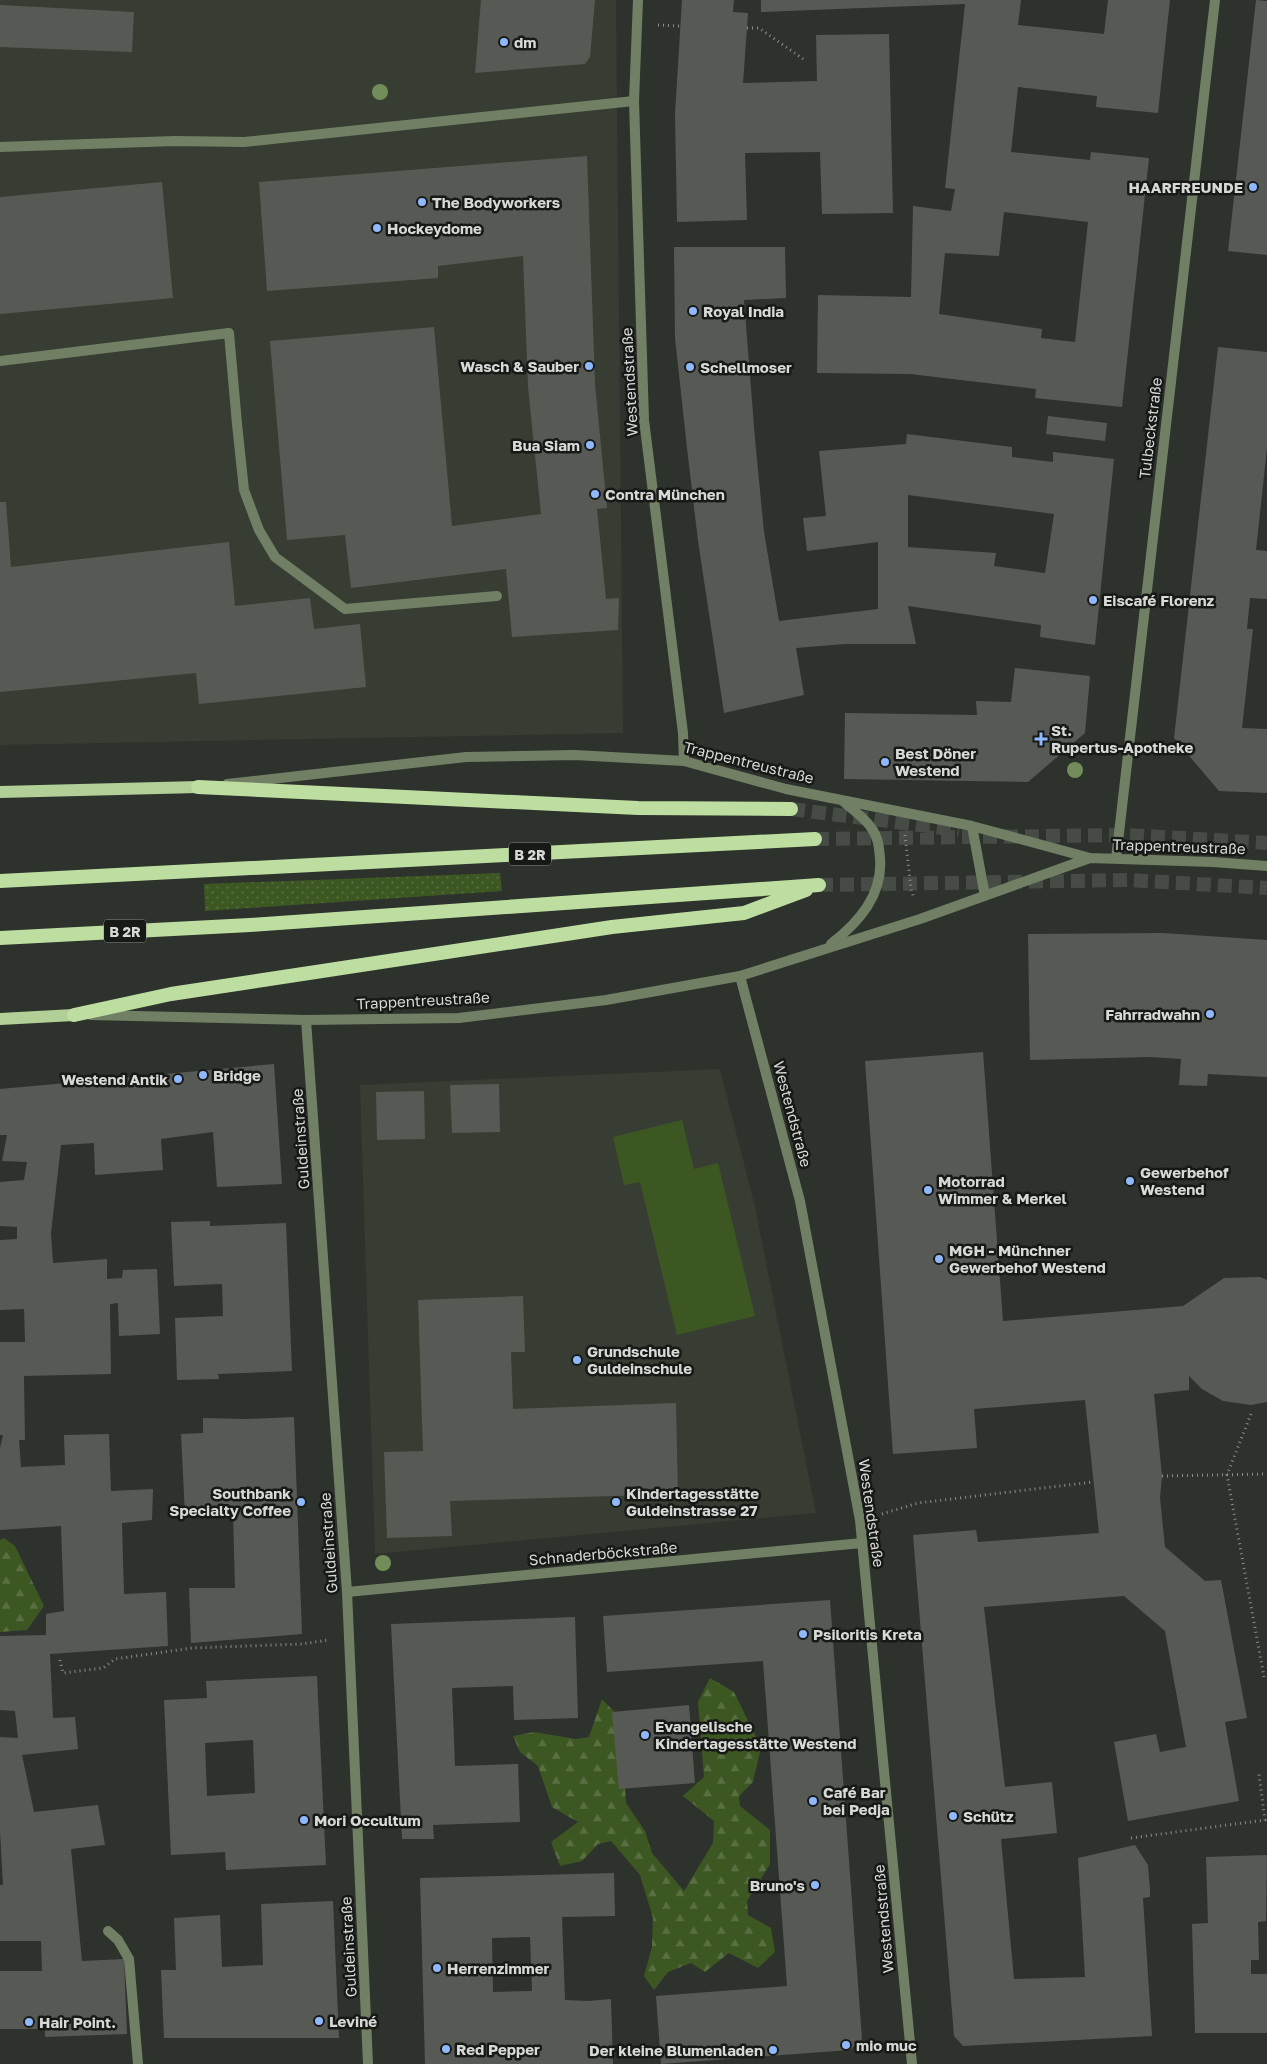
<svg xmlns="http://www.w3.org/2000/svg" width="1267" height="2064" font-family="'Golos Text',sans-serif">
<defs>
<pattern id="grass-dots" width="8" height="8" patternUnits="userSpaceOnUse" patternTransform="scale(1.25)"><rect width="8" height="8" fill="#3d5723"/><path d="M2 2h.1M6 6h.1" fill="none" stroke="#586f42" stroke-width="1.8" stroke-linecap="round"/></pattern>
<pattern id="forest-firs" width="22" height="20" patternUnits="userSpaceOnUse" patternTransform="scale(1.25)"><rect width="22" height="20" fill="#3d5723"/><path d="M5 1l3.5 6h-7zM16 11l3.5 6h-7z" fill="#586f42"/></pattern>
</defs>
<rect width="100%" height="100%" fill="#2e322c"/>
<path fill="#373d32" d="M0 0H616L623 733 0 745Z
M720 1069 755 1207 816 1513 375 1554 360 1085Z"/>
<path fill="url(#grass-dots)" d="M500 873 502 891 205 911 204 884Z"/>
<path fill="url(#forest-firs)" d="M4 1538 15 1546 44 1606 27 1630 0 1632V1540Z
M710 1678 734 1692 761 1747 753 1782 739 1796 740 1806 770 1830V1864L747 1901 748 1915 771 1928 775 1952 758 1968 729 1953 705 1972 691 1963 668 1972 654 1990 644 1976 652 1947 653 1918 640 1875 611 1841 598 1844 582 1861 560 1866 551 1842 578 1822 552 1807 538 1766 520 1752 513 1736 534 1732 576 1739 589 1737 602 1699 621 1719 626 1803 645 1831 652 1853 684 1891 713 1843 714 1821 683 1796 704 1777 698 1702Z"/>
<path fill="#3d5723" d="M682 1120 694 1169 718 1163 755 1316 677 1335 640 1182 624 1185 613 1137Z"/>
<path fill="#575a54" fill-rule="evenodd" d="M481 0H595L590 57 585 64 475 73Z
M682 0H734L733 12 748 13 743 83 817 81 816 35 889 34 893 213 822 214 820 152 745 153 747 220 677 222 675 114Z
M761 0H1021L1018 25 1104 34 1108 0H1170L1158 113 1096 107 1097 96 1018 87 1011 152 1090 160 1091 152 1149 158 1122 407 1035 398 1036 389 910 374 817 373 818 295 911 297 913 206 951 211 955 189 945 188 965 4 761 12ZM1004 212 1088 222 1075 342 1041 338 1042 329 939 314 945 253 999 256Z
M1256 0 1267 1V255L1228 251Z
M0 5 134 12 132 52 0 47Z
M587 156 595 384 607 508 597 509 606 599 619 598 618 630 512 637 506 569 351 588 345 535 287 540 270 341 434 327 452 526 541 514 528 387 523 256 438 266V278L267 291 259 182Z
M162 182 173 298 0 314V197Z
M674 247H785L786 298 744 300 755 439 764 532 779 621 878 609V542L807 551 803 518 826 516 819 451 906 444 907 434 1012 447V457L1053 462V452L1114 459 1095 645 1040 637 1041 625 908 606 916 644H845L796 648 804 695 724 713 698 541 687 448 675 338ZM908 495 1054 514 1045 573 994 566 996 553 908 547Z
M1218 347 1267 352V448L1256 550 1267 551V599L1250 598 1247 629H1253L1242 728 1267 729V793L1219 791 1174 738Z
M1048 416 1107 423 1105 441 1046 434Z
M0 502H6L11 567 229 542 235 606 310 598 314 629 360 624 366 687 199 704 196 673 0 692Z
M1015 668 1090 676 1085 733 1028 782 844 779 845 713 977 715 976 701 1011 702Z
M1163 933 1267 940V1077L1208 1074 1207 1086 1179 1085 1181 1059 1151 1057 1030 1060 1028 934Z
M983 1052 1003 1321 1183 1306 1224 1278 1260 1277 1267 1280V1402L1251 1405 1223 1401 1202 1389 1189 1376V1390L1154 1394 1162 1476 1160 1498 1165 1547 1205 1581 1221 1580 1247 1718 1225 1722 1239 1801 1128 1821 1114 1742 1156 1734 1160 1752 1186 1747 1165 1631 1124 1596 984 1607 1005 1787 1052 1782 1057 1833 1001 1839 1014 1979 1085 1977 1078 1858 1135 1845 1148 1865 1150 1890V1897L1143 1898 1152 2036 963 2046 954 2036 913 1535 976 1530 978 1542 1099 1533 1085 1400 974 1409 977 1448 893 1454 865 1061Z
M274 1064 282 1184 217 1187 213 1132 161 1139 163 1170 95 1175 94 1143 61 1145 51 1233 53 1263 107 1259V1279L122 1278 123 1270 157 1269 160 1334 119 1336 118 1303 110 1304 111 1374 24 1376 25 1440H19L21 1467 65 1465 64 1435 109 1434 111 1491 153 1489 152 1520 122 1523 124 1594 166 1592 168 1646 50 1654 53 1718 75 1717 78 1749 22 1755 34 1812 98 1805 105 1845 71 1849 82 1961 124 1959 127 2034 45 2037V2029H0V1971H42L41 1941H0V1885H3L0 1831V1737L18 1738 15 1711 0 1710V1636L46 1635V1614L64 1611 61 1526 0 1530V1448L3 1435H0V1342H25L24 1309 0 1310V1240L17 1239V1227L0 1226V1182L24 1180 27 1162 2 1161 7 1135H0V1089Z
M499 1084 500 1132 452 1133 450 1085Z
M424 1091 425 1139 377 1140 376 1092Z
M210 1221V1226L286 1223 292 1371 218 1374 219 1379 177 1380 175 1318 223 1316 222 1284 174 1286 171 1222Z
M523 1296 525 1352H511L513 1409 676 1403 678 1494 450 1501 452 1536 387 1538 384 1452 423 1451 418 1300Z
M294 1417 302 1634 191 1643 189 1588H235L233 1513 185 1515 181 1434 203 1433V1418L246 1419Z
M830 1600 862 2039 850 2050 661 2064 656 1996 787 1986 763 1661 607 1672 603 1616Z
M575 1617 578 1718 514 1720 513 1686 452 1688 455 1766 518 1764 520 1822 433 1825 434 1839H402L391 1624Z
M317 1676 326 1865 226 1870 225 1852 171 1855 164 1700 207 1698 206 1681ZM253 1740 255 1793 207 1796 205 1743Z
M689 1705 695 1783 619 1789 612 1712Z
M1267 1855 1266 1921 1258 1922 1259 1960H1251V1974H1267V2033H1195L1192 1924 1208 1923 1206 1857Z
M614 1873 615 1916 562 1917 565 2000 588 2001 611 1999 613 2064H425L420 1878ZM530 1937 532 1991 493 1992 492 1938Z
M333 1901 339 2038H164L161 1970H176L174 1918 220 1915 222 1967 263 1965 261 1904Z"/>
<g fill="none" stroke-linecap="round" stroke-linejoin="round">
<path stroke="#474b45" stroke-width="14" stroke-dasharray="14 7" stroke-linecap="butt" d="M791 809 959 830
M815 839 1128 835 1267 843
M819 885 1128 880 1267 888"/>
<path stroke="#8a8d88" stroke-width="3" stroke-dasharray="1 4" stroke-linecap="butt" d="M658 25 680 26
M747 28H759L806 61
M905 835 911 889 914 898
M1251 1414 1227 1475 1264 1677
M1162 1476 1267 1474
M882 1514 918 1503 1093 1482
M60 1660 63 1673 103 1668 115 1659 192 1648 302 1644 328 1640
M1131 1838 1265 1820 1259 1774"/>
<path stroke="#718065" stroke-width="10" d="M0 147 175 141 244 142 634 101
M0 361 229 333 237 424 244 490 259 530 275 557 345 609 497 596
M108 1931 118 1940 129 1959 138 2064"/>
<path stroke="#718065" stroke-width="10" d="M638 0 634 101 644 420 683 733 684 761
M227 784 466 757 575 755 684 761 786 789 972 826 1090 858 1213 862 1267 866
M972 826 985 896
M1116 859 1215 0
M831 944C859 922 883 895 880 858 879 846 878 836 870 826 863 817 853 810 844 802
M740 976 800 1201 860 1520 912 2064
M91 1015 306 1020 459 1018 606 1000 740 976 920 919 1090 858
M306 1020 347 1592 368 2064
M347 1592 862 1543"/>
<path stroke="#b1cf97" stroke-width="12" d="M0 792 198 787
M0 1019 74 1015"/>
<path stroke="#bedea1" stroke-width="14" d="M198 787 638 808 791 809
M0 881 815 839
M0 938 250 925 819 885
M74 1015 171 994 612 927 744 913 806 890"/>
</g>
<g fill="#728d59">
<circle cx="380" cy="92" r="8"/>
<circle cx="1075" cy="770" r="8"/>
<circle cx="383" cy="1563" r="8"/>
</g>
<g fill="#8fb8fd" stroke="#171916" stroke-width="2">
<circle cx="504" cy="42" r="5"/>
<circle cx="1253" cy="187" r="5"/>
<circle cx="422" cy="202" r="5"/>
<circle cx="377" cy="228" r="5"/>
<circle cx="693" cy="311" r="5"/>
<circle cx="589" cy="366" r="5"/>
<circle cx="690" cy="367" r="5"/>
<circle cx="590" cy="445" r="5"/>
<circle cx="595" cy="494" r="5"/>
<circle cx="1093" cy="600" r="5"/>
<path d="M1038.5 731.5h5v5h5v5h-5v5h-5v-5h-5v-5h5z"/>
<circle cx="885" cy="762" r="5"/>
<circle cx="1210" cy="1014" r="5"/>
<circle cx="203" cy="1075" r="5"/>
<circle cx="178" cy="1079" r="5"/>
<circle cx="1130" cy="1181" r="5"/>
<circle cx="928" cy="1190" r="5"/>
<circle cx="939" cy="1259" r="5"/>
<circle cx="577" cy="1360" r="5"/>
<circle cx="301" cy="1502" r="5"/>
<circle cx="616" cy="1502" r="5"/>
<circle cx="803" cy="1634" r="5"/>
<circle cx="645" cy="1735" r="5"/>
<circle cx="813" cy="1801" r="5"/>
<circle cx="953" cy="1816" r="5"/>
<circle cx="304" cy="1820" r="5"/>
<circle cx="815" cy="1885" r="5"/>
<circle cx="437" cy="1968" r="5"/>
<circle cx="319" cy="2021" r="5"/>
<circle cx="29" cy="2022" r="5"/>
<circle cx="846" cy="2045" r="5"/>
<circle cx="446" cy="2049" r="5"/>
<circle cx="773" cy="2050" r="5"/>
</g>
<g text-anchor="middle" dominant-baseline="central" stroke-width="5" stroke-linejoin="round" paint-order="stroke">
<g fill="#171916" stroke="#9d9f9c" stroke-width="1">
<rect x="509" y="842.5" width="42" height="23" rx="4"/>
<rect x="104" y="919.5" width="42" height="23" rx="4"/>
</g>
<g font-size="14" font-weight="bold" fill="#d6d9d5">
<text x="530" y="854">B 2R</text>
<text x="125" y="931">B 2R</text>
</g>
<g font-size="15" font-weight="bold" fill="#d6d9d5" stroke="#171916" text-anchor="start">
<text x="514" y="42">dm</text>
<text x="1243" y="187" text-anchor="end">HAARFREUNDE</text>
<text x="432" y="202">The Bodyworkers</text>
<text x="387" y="228">Hockeydome</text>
<text x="703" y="311">Royal India</text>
<text x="579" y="366" text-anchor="end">Wasch &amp; Sauber</text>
<text x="700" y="367">Schellmoser</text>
<text x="580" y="445" text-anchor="end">Bua Siam</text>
<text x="605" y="494">Contra München</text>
<text x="1103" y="600">Eiscafé Florenz</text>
<text x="1051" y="730">St.<tspan x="1051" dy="17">Rupertus-Apotheke</tspan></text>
<text x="895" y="753">Best Döner<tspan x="895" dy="17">Westend</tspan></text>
<text x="1200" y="1014" text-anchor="end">Fahrradwahn</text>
<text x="213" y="1075">Bridge</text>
<text x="168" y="1079" text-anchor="end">Westend Antik</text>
<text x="1140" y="1172">Gewerbehof<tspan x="1140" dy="17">Westend</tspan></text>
<text x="938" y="1181">Motorrad<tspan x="938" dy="17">Wimmer &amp; Merkel</tspan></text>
<text x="949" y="1250">MGH - Münchner<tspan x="949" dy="17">Gewerbehof Westend</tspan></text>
<text x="587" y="1351">Grundschule<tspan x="587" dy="17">Guldeinschule</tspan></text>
<text x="291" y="1493" text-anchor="end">Southbank<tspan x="291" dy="17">Specialty Coffee</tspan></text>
<text x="626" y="1493">Kindertagesstätte<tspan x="626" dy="17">Guldeinstrasse 27</tspan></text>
<text x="813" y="1634">Psiloritis Kreta</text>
<text x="655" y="1726">Evangelische<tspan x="655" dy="17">Kindertagesstätte Westend</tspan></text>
<text x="823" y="1792">Café Bar<tspan x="823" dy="17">bei Pedja</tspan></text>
<text x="963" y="1816">Schütz</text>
<text x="314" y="1820">Mori Occultum</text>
<text x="805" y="1885" text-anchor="end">Bruno's</text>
<text x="447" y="1968">Herrenzimmer</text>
<text x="329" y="2021">Leviné</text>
<text x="39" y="2022">Hair Point.</text>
<text x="856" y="2045">mio muc</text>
<text x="456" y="2049">Red Pepper</text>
<text x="763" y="2050" text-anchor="end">Der kleine Blumenladen</text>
</g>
<g font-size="15" fill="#d6d9d5" stroke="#171916">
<text transform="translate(629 382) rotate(-93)">Westendstraße</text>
<text transform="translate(1150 428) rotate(-83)">Tulbeckstraße</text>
<text transform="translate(749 762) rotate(14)">Trappentreustraße</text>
<text transform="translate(1179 846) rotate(2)">Trappentreustraße</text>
<text transform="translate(423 1000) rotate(-3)">Trappentreustraße</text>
<text transform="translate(793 1114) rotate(75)">Westendstraße</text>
<text transform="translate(300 1139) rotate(-94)">Guldeinstraße</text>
<text transform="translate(872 1513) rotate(82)">Westendstraße</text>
<text transform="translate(328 1543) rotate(-94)">Guldeinstraße</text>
<text transform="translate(603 1553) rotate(-5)">Schnaderböckstraße</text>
<text transform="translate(883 1919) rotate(-95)">Westendstraße</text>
<text transform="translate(348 1947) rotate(-93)">Guldeinstraße</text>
</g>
</g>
</svg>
